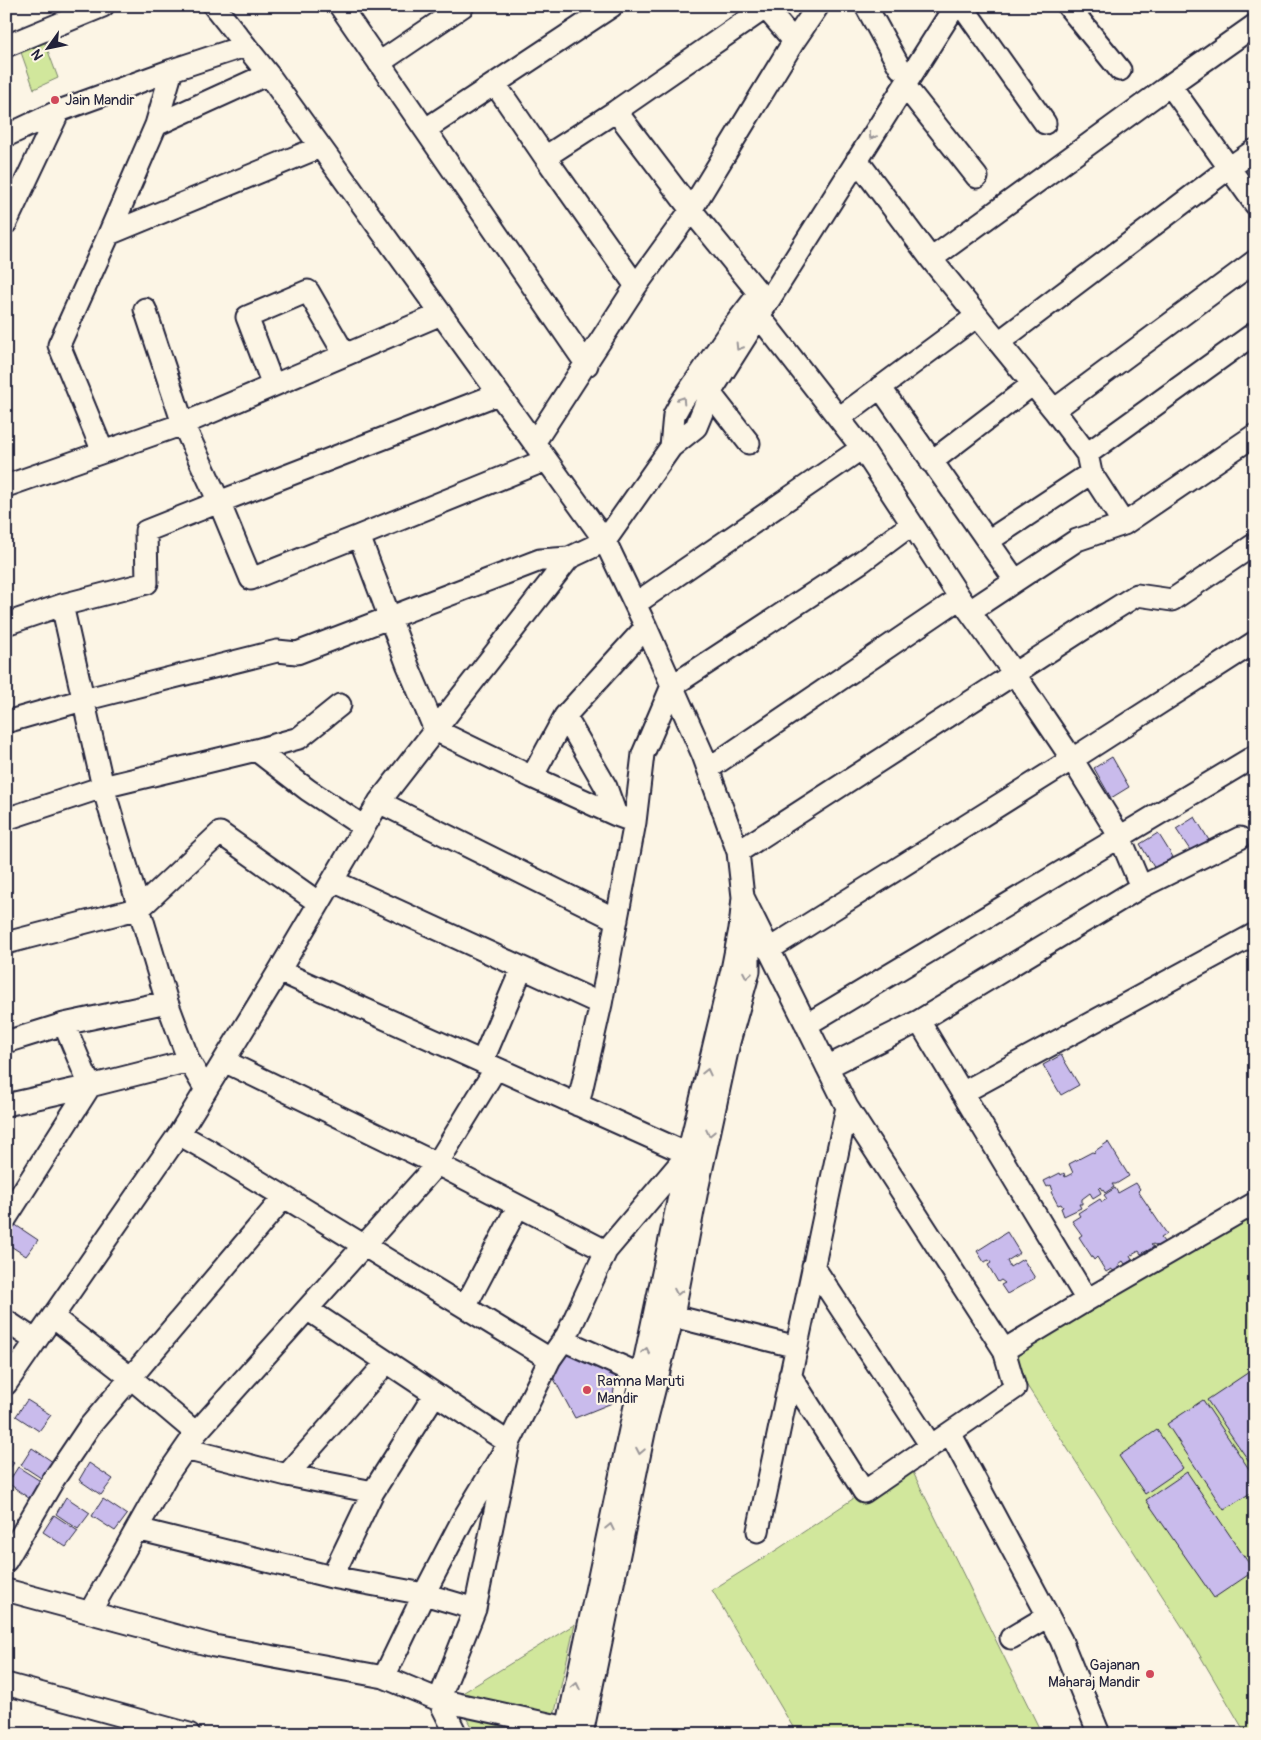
<svg xmlns="http://www.w3.org/2000/svg" width="1261" height="1740" font-family="Pangolin,sans-serif">
<rect width="100%" height="100%" fill="#fcf5e5"/>
<filter id="ink" filterUnits="userSpaceOnUse"><feTurbulence type="fractalNoise" baseFrequency=".02" numOctaves="2"/><feDisplacementMap in="SourceGraphic" scale="10" xChannelSelector="R" yChannelSelector="G"/><feConvolveMatrix kernelMatrix="1 2 1 2 8 2 1 2 1" color-interpolation-filters="sRGB"/></filter>
<g filter="url(#ink)">
<path fill="#d1e79c" stroke="#7a846c" d="M41 32 58 78 34 89 17 41Z
M1255 1197V1734H1246L1192 1642 1004 1350Z
M908 1462 1042 1734H797L712 1590 778 1549Z
M575 1624 550 1734H476L456 1697Z"/>
<path fill="#c9bbec" stroke="#22223b" d="M1112 757 1129 787 1111 798 1094 768Z
M1195 817 1210 842 1192 853 1176 829Z
M1158 833 1173 857 1155 869 1140 844Z
M1061 1055 1079 1085 1061 1095 1043 1065Z
M1108 1142 1129 1176 1116 1184H1112L1114 1187 1105 1193 1101 1187 1099 1189 1101 1193 1093 1198 1090 1193 1082 1199V1204H1079L1081 1208 1064 1216 1061 1208 1063 1207 1061 1204 1058 1205 1051 1192 1053 1191 1051 1185 1047 1187 1044 1181 1060 1173 1061 1175 1064 1173 1065 1177 1073 1173 1069 1164 1092 1152 1095 1153V1151Z
M1136 1183 1140 1189 1138 1191 1167 1234 1161 1238 1165 1243 1157 1246 1153 1244 1151 1245 1154 1247 1141 1254 1139 1251 1130 1256 1132 1260 1125 1264 1123 1261 1119 1264 1121 1267 1114 1271 1111 1269 1106 1272 1097 1257 1094 1260 1079 1237 1082 1235 1072 1221 1080 1216 1078 1213 1100 1199 1102 1202 1107 1199 1104 1195 1115 1188 1118 1193Z
M14 1224 38 1240 26 1256 6 1243V1237Z
M1007 1232 1020 1253 1007 1261 1010 1267 1023 1259 1035 1278 1007 1294 1001 1285 1005 1283 1001 1280 998 1282 988 1265 991 1263 989 1260 984 1262 977 1251Z
M568 1350 617 1368 612 1403 575 1418 553 1377Z
M1255 1368V1470L1207 1400Z
M27 1400 51 1415 39 1431 16 1416Z
M1203 1400 1255 1478V1490L1224 1510 1167 1424Z
M1157 1430 1183 1468 1145 1494 1119 1456Z
M32 1448 56 1464 44 1480 21 1465Z
M6 1458 14 1463 6 1473Z
M89 1463 113 1479 101 1495 79 1480Z
M18 1467 42 1482 30 1499 8 1483Z
M1187 1472 1254 1571 1214 1598 1146 1500Z
M66 1497 90 1513 78 1529 56 1514Z
M103 1499 127 1515 115 1531 92 1516Z
M54 1515 78 1531 66 1547 43 1532Z"/>
<g fill="none" stroke-linecap="round" stroke-linejoin="round">
<g stroke="#22223b" stroke-width="25">
<path id="minor" d="M214 6 268 74 605 541 646 627 703 755 738 852 743 897 740 929 732 970 688 1154 566 1734
M340 6 587 365
M764 6 794 41
M866 6 900 68
M962 6 1045 123
M1068 6 1120 70
M1255 25 1170 85 1255 204
M6 46 103 6
M379 63 463 6
M495 84 545 157
M905 86 977 177
M616 111 691 210 767 303
M156 125 172 70
M426 129 612 6
M6 136 59 111 172 70 245 46
M857 160 931 259 1170 85
M6 223 59 111
M109 234 320 147
M931 259 1054 410 1087 454 1091 473 1124 524
M636 286 545 157 616 111 765 8
M145 309 183 424 219 502 498 394
M999 342 1229 168 1255 150
M273 385 247 317 308 291 345 355
M702 386 710 393 749 443
M880 387 1015 580
M1054 410 1255 261
M839 418 977 316
M534 443 636 286 691 210 794 41 818 6
M671 447 674 415 680 404 730 331 754 300
M862 448 912 524
M103 452 59 345 109 234 156 125 268 74
M1087 454 1255 333
M931 462 1033 384
M6 486 183 424 441 314
M359 536 546 460
M988 541 1091 473
M635 604 862 448 759 316 749 307
M62 605 147 583 146 531 219 502 251 579 359 536 408 666 435 730 532 777 565 716 606 787 616 815 635 822
M970 611 1077 540 1124 524 1255 435
M6 624 62 605 103 787 167 1002 189 1061 206 1090
M565 716 646 627
M6 722 83 700 277 651 297 653 540 560 569 558
M256 750 308 790 364 827
M708 769 960 598 1014 673 1072 759 1120 837 1141 887
M532 777 616 815
M379 802 617 920
M6 819 103 787 256 750 299 738 340 705
M738 852 1105 615 1137 595 1172 600 1255 544
M333 881 601 1004
M743 897 847 1107 758 1531
M6 943 140 908 220 833 319 903
M768 950 1082 753 1255 642
M279 971 688 1154 606 1251 567 1335 550 1359 509 1443 463 1519 424 1594 384 1677 439 1700 456 1734
M806 1025 1255 756
M6 1042 64 1024 167 1002
M224 1061 437 1164 606 1251
M482 1062 522 968
M827 1067 919 1021
M962 1093 1255 934
M6 1105 90 1086 64 1024
M578 1105 601 1004 635 822 643 754 672 686 861 562 912 524 960 598
M847 1107 1004 1350 1087 1300 1255 1203
M179 1134 209 1151 550 1359
M6 1218 90 1086 189 1061
M813 1266 931 1446
M1087 1300 919 1021 1141 887 1240 838
M465 1307 518 1206
M307 1309 387 1362 287 1475 373 1492 332 1577 424 1594 475 1609 439 1700 567 1728
M673 1316 797 1347
M53 1317 131 1378 196 1433
M6 1321 36 1341
M563 1340 641 1375
M387 1362 509 1443 475 1609
M790 1375 864 1492 1015 1388 1004 1350
M6 1384 179 1134 279 971 379 802 569 558 605 541 671 447 696 427 710 393 955 6
M950 1433 1061 1640 1099 1734
M185 1449 287 1475
M373 1492 435 1394
M137 1529 332 1577
M6 1561 54 1479 89 1427 284 1197
M6 1590 214 1646 384 1677
M90 1612 167 1475 196 1433 437 1164 496 1068
M1011 1638 1048 1616
M6 1684 189 1734
M582 1734 647 1418 673 1316 697 1190 729 1042 749 971V946L743 934"/>
</g>
<use href="#minor" stroke="#fcf5e5" stroke-width="21"/>
</g>
<defs><path id="oneway-chevron" d="M-2-3.5L2.5 0L-2 3.5" fill="none" stroke-width="1.6" stroke-linecap="round" stroke-linejoin="round" transform="scale(1.25)"/></defs>
<g stroke="#9a9698">
<use href="#oneway-chevron" transform="translate(872 136) rotate(123)"/>
<use href="#oneway-chevron" transform="translate(739 347) rotate(122)"/>
<use href="#oneway-chevron" transform="translate(682 400) rotate(-57)"/>
<use href="#oneway-chevron" transform="translate(747 975) rotate(101)"/>
<use href="#oneway-chevron" transform="translate(707 1072) rotate(-77)"/>
<use href="#oneway-chevron" transform="translate(710 1133) rotate(102)"/>
<use href="#oneway-chevron" transform="translate(678 1292) rotate(101)"/>
<use href="#oneway-chevron" transform="translate(646 1351) rotate(-78)"/>
<use href="#oneway-chevron" transform="translate(640 1451) rotate(101)"/>
<use href="#oneway-chevron" transform="translate(610 1527) rotate(-78)"/>
<use href="#oneway-chevron" transform="translate(576 1686) rotate(-78)"/>
</g>
</g>
<g fill="#d1495b" stroke="#fcf5e5" stroke-width="2">
<circle cx="55" cy="100" r="5"/>
<circle cx="587" cy="1390" r="5"/>
<circle cx="1150" cy="1674" r="5"/>
</g>
<g text-anchor="middle" dominant-baseline="central" stroke-width="4.5" stroke-linejoin="round" paint-order="stroke">
<g font-size="15" fill="#22223b" stroke="#fcf5e5" text-anchor="start">
<text x="65" y="100">Jain Mandir</text>
<text x="597" y="1381">Ramna Maruti<tspan x="597" dy="17">Mandir</tspan></text>
<text x="1140" y="1665" text-anchor="end">Gajanan<tspan x="1140" dy="17">Maharaj Mandir</tspan></text>
</g>
</g>
<rect width="1261" height="1740" fill="none" stroke="#fcf5e5" stroke-width="25"/>
<rect x="12" y="12" width="1236" height="1715" fill="none" stroke="#22223b" stroke-width="2" filter="url(#ink)"/>
<g transform="translate(48 48) rotate(237)" stroke="#fcf5e5" stroke-width="4" paint-order="stroke">
<path d="M0-4L9 19L0 12L-9 19Z" fill="#22223b"/>
<text y="-8" font-size="14" font-weight="bold" text-anchor="middle" fill="#22223b">N</text>
</g>
</svg>
